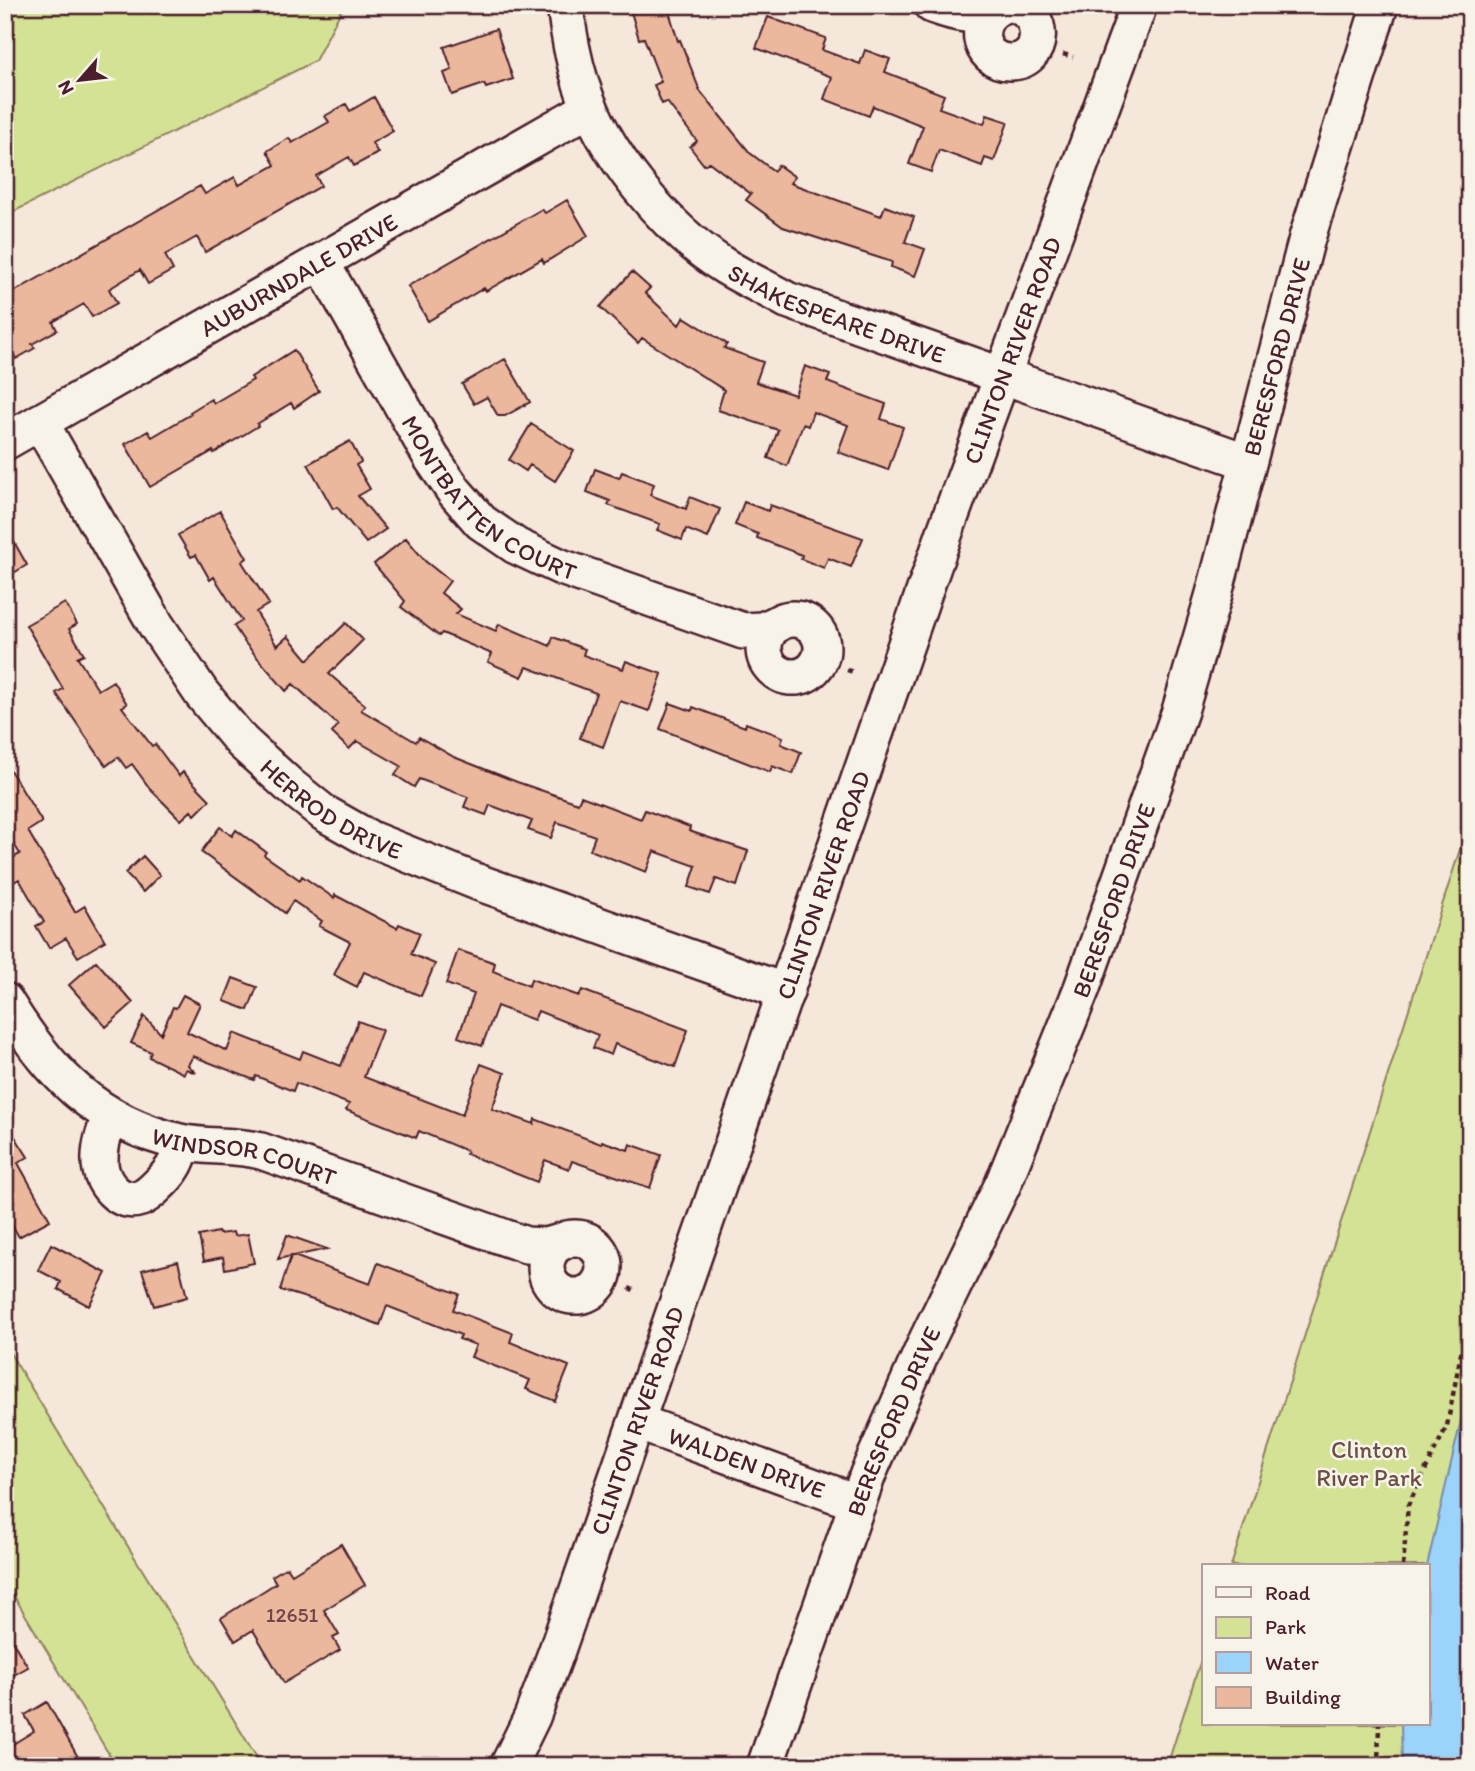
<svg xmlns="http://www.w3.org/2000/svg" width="1475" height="1771" font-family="Itim,sans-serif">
<rect width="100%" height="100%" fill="#f5e7d9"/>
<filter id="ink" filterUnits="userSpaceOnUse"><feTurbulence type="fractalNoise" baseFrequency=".0143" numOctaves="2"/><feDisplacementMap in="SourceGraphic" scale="14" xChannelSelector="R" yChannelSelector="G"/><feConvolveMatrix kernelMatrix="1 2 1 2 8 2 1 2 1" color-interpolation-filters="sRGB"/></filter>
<g filter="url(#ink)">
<path fill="#d4e295" stroke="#8f8060" stroke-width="2" d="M5 5H344L315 61 5 216Z
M1470 818V1766H1167L1204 1650V1724H1428V1566H1231Z
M5 1345 262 1766H116L5 1581Z"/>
<path fill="#9bd3fa" stroke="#7b8ba7" stroke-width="2" d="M1470 1382V1766H1402L1401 1724H1428L1427 1566Z"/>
<path fill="#ebb89d" stroke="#4a1f2b" stroke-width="2" d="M629 5H667L678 41 680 40 700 91 750 153 774 171 778 165 795 177 790 183 881 216 885 206 914 217 905 242 925 249 915 276 891 267 892 262 783 227 746 200 751 194 709 162 704 165 690 147 697 141 667 102 662 104 654 85 661 82 644 38 639 39Z
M768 17 826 38 822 50 860 64 865 50 890 59 885 72 944 95 939 108 984 124 987 115 1008 122 994 161 985 158 982 166 939 150 931 172 909 164 923 126 873 106 869 116 824 99 832 77 756 48Z
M496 29 513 79 486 88 484 84 452 95 444 73 452 70 444 47Z
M374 97 393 131 372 143 378 153 354 166 349 157 316 176 321 186 205 252 197 237 165 255 173 270 148 284 140 270 109 289 117 303 92 317 84 304 53 322 57 330 32 344 35 348 16 359 5 340V297L200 186 205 194 235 177 239 185 275 165 267 151 289 138 292 143 329 122 325 116 346 104 350 111Z
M567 200 588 236 544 263 542 259 486 291 484 288 428 321 408 286 542 209 545 213Z
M632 272 650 288 645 293 679 325 684 317 727 344 724 348 763 362 756 382 795 395 805 366 830 375 827 382 886 404 881 419 903 427 888 470 838 452 848 425 813 412 808 426 803 424 787 466 768 458 778 430 718 410 724 390 642 338 638 343 600 307Z
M294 350 319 391 294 408 291 403 257 424 258 426 214 453 213 451 150 487 125 444 148 431 152 437 191 414 190 412 211 399 214 403 253 380 251 377Z
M505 359 530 402 505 416H498L487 397 474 404 462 384Z
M531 424 574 451 555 481 530 465 526 471 509 460Z
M350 441 361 462 356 465 370 489 358 496 386 529 366 543 337 507 333 509 308 464Z
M595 469 619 478 622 472 654 484 650 495 686 509 690 497 720 509 708 538 686 529 682 540 657 530 660 524 608 505 610 501 587 492Z
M744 502 768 511 770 505 863 538 851 567 828 558 824 568 801 559 802 555 757 538 758 534 735 525Z
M220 511 247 558 242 562 269 604 256 612 277 646 288 636 308 660 346 623 363 640 329 674 365 705 361 710 416 742 419 737 454 757 517 782 578 803 581 796 641 819 645 810 690 827 689 831 748 851 737 886 716 879 710 894 689 887 696 866 654 851 646 872 590 850 595 836 557 822 551 838 528 830 532 821 490 805 486 815 464 807 468 797 419 779 414 787 395 775 401 766 357 741 349 749 332 733 338 725 293 684 286 691 245 643 234 626 242 621 214 577 210 580 196 555 191 557 178 535Z
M5 526 27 565 5 578Z
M406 538 425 561 450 581 441 593 461 609 456 614 496 631 499 624 550 646 553 637 585 649 583 655 623 669 626 661 662 674 649 711 620 701 603 747 580 738 596 693 527 667 522 677 488 662 492 654 442 633 439 636 401 607 405 601 374 564Z
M65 603 77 624 69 629 84 654 77 657 98 690 113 681 127 704 122 707 152 746 155 744 179 776 183 772 210 800 195 815 191 811 181 820 151 790 132 764 126 768 118 757 106 766 56 693 63 689 26 625Z
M670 703 692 711 693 707 745 727 746 723 783 737 781 744 801 752 793 774 772 766 770 772 660 729Z
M5 762 42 822 28 831 75 912 85 906 105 941 78 957 66 938 49 948 36 926 44 922 19 879 12 883 5 870V862L20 854 5 829Z
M220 827 232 836 236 830 266 852 264 855 300 880 302 876 334 898 335 895 397 928 399 924 420 933 411 954 435 964 421 996 364 972 357 987 334 975 350 942 319 926 322 921 293 901 285 913 201 852Z
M143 856 160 875 143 892 125 873Z
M458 950 495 963 493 971 529 986 531 979 579 996 582 990 688 1030 675 1067 615 1044 611 1055 593 1048 598 1035 538 1011 534 1020 497 1006 482 1046 458 1037 474 994 446 984Z
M96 961 133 1003 106 1027 69 985Z
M233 978 257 987 248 1010 224 1001Z
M183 995 200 1004 187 1032 227 1051 234 1033 300 1059 303 1051 341 1066 358 1021 382 1030 364 1077 462 1115 481 1064 505 1073 492 1109 534 1124 535 1119 601 1144 602 1141 628 1150 630 1144 661 1155 650 1188 572 1161 569 1169 545 1160 537 1182 466 1154 467 1151 419 1131 416 1138 346 1110 349 1104 296 1083 293 1091 256 1076 254 1080 193 1056 188 1065 196 1073 186 1069 184 1074 149 1057 151 1052 131 1043 144 1016 161 1034 173 1007 176 1008Z
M5 1121 28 1157 18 1163 50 1220 19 1237 5 1213Z
M218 1232 219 1234 233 1232 234 1236 248 1234 254 1263 225 1269 223 1257 204 1261 199 1236Z
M287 1235 327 1249 294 1256 370 1284 378 1263 459 1294 453 1310 513 1333 510 1342 569 1366 555 1401 526 1389 530 1380 471 1357 476 1345 459 1339 461 1335 387 1306 380 1325 313 1300 280 1290 291 1256 278 1259Z
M51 1244 106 1273 89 1306 58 1289 61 1282 38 1270Z
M178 1261 187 1297 154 1306 142 1270Z
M341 1544 365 1585 324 1610 339 1635 333 1638 340 1650 284 1683 253 1630 235 1641 221 1618 276 1583 272 1576 287 1567 292 1574Z
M5 1629 28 1667 5 1680Z
M47 1702 83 1766H5V1749L34 1731 25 1715Z"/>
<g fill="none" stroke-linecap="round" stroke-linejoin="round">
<g stroke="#4a1f2b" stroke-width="40">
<g id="minor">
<path id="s1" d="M565 5C568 31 573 59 581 84 603 153 665 229 726 267 746 279 767 289 787 300L1248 462"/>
<path d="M932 5C958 14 968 18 995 9"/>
<path d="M1003 5C971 17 976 63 1011 62 1045 61 1046 14 1015 5"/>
<path id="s2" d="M321 262 431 457 454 491 481 522 516 546 561 567 743 631 762 630 777 624"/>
<path id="s3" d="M40 422 156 625 202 694 242 742 289 785 324 813 370 839 480 883 786 992"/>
<path id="s4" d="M5 442 590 108"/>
<circle cx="793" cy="648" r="29"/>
<path id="s5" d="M5 1001C48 1072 96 1123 180 1142 207 1148 234 1144 261 1151L526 1245 545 1246 562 1242"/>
<path d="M111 1116C104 1131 99 1148 100 1164 102 1183 119 1206 141 1198 149 1195 156 1187 162 1181 174 1169 179 1159 182 1143"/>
<circle cx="575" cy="1267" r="29"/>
<path id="s6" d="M637 1422 858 1503"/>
<path id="s7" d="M508 1766 532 1717 556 1653 946 529 1139 5"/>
<path id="s8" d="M765 1766 868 1474 927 1340 1003 1184 1082 988 1180 711 1214 594 1307 238 1380 5"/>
</g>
</g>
<path stroke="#4a1f2b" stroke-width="4.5" stroke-dasharray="5 5" stroke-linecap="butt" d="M1063 54 1073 57
M847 670 854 672
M629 1288 636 1291
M1403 1566 1408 1505 1447 1426 1470 1306
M1378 1766 1379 1724"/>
<use href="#minor" stroke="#f7f3e8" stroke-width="35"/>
</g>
</g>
<g text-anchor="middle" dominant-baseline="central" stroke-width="5" stroke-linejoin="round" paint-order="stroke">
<g font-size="21" fill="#724548">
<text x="292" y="1614">12651</text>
</g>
<g font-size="24" fill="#4a1f2b" stroke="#f7f3e8">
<text stroke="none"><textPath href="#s4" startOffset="338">AUBURNDALE DRIVE</textPath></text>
<text stroke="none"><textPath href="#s1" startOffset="439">SHAKESPEARE DRIVE</textPath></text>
<text stroke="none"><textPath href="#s7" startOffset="1503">CLINTON RIVER ROAD</textPath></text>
<text stroke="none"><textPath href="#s8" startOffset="1502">BERESFORD DRIVE</textPath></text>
<text stroke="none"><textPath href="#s2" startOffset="296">MONTBATTEN COURT</textPath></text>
<text stroke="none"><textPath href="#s3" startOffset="492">HERROD DRIVE</textPath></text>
<text stroke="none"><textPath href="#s7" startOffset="936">CLINTON RIVER ROAD</textPath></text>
<text stroke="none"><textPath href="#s8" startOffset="934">BERESFORD DRIVE</textPath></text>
<text stroke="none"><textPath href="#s5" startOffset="298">WINDSOR COURT</textPath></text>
<text stroke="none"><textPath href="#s7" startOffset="369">CLINTON RIVER ROAD</textPath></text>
<text stroke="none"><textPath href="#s8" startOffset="368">BERESFORD DRIVE</textPath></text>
<text stroke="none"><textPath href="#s6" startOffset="117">WALDEN DRIVE</textPath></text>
</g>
<g font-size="24" fill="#6c5046" stroke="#f7f3e8">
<text x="1369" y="1449">Clinton<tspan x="1369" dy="28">River Park</tspan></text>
</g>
</g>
<rect width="1475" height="1771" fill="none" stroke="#f7f3e8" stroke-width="28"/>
<rect x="14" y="14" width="1447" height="1743" fill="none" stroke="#4a1f2b" stroke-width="2.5" filter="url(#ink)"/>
<rect x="1202" y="1564" width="228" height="161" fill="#f7f3e8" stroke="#b29e9c" stroke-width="2"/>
<rect x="1216" y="1587" width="35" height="10" fill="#f7f3e8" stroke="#b29e9c" stroke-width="2"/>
<text x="1265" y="1600" font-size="21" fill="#4a1f2b">Road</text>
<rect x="1216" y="1617" width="35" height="21" fill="#d4e295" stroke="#b29e9c" stroke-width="2"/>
<text x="1265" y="1634" font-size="21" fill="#4a1f2b">Park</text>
<rect x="1216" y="1652" width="35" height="21" fill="#9bd3fa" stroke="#b29e9c" stroke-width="2"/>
<text x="1265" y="1670" font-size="21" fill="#4a1f2b">Water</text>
<rect x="1216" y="1687" width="35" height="21" fill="#ebb89d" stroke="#b29e9c" stroke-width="2"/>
<text x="1265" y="1704" font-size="21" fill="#4a1f2b">Building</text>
<g transform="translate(80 80) rotate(242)" stroke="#f7f3e8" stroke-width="5" paint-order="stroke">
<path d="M0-5L12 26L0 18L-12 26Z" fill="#4a1f2b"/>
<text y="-10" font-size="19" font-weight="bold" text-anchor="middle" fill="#4a1f2b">N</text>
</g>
</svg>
